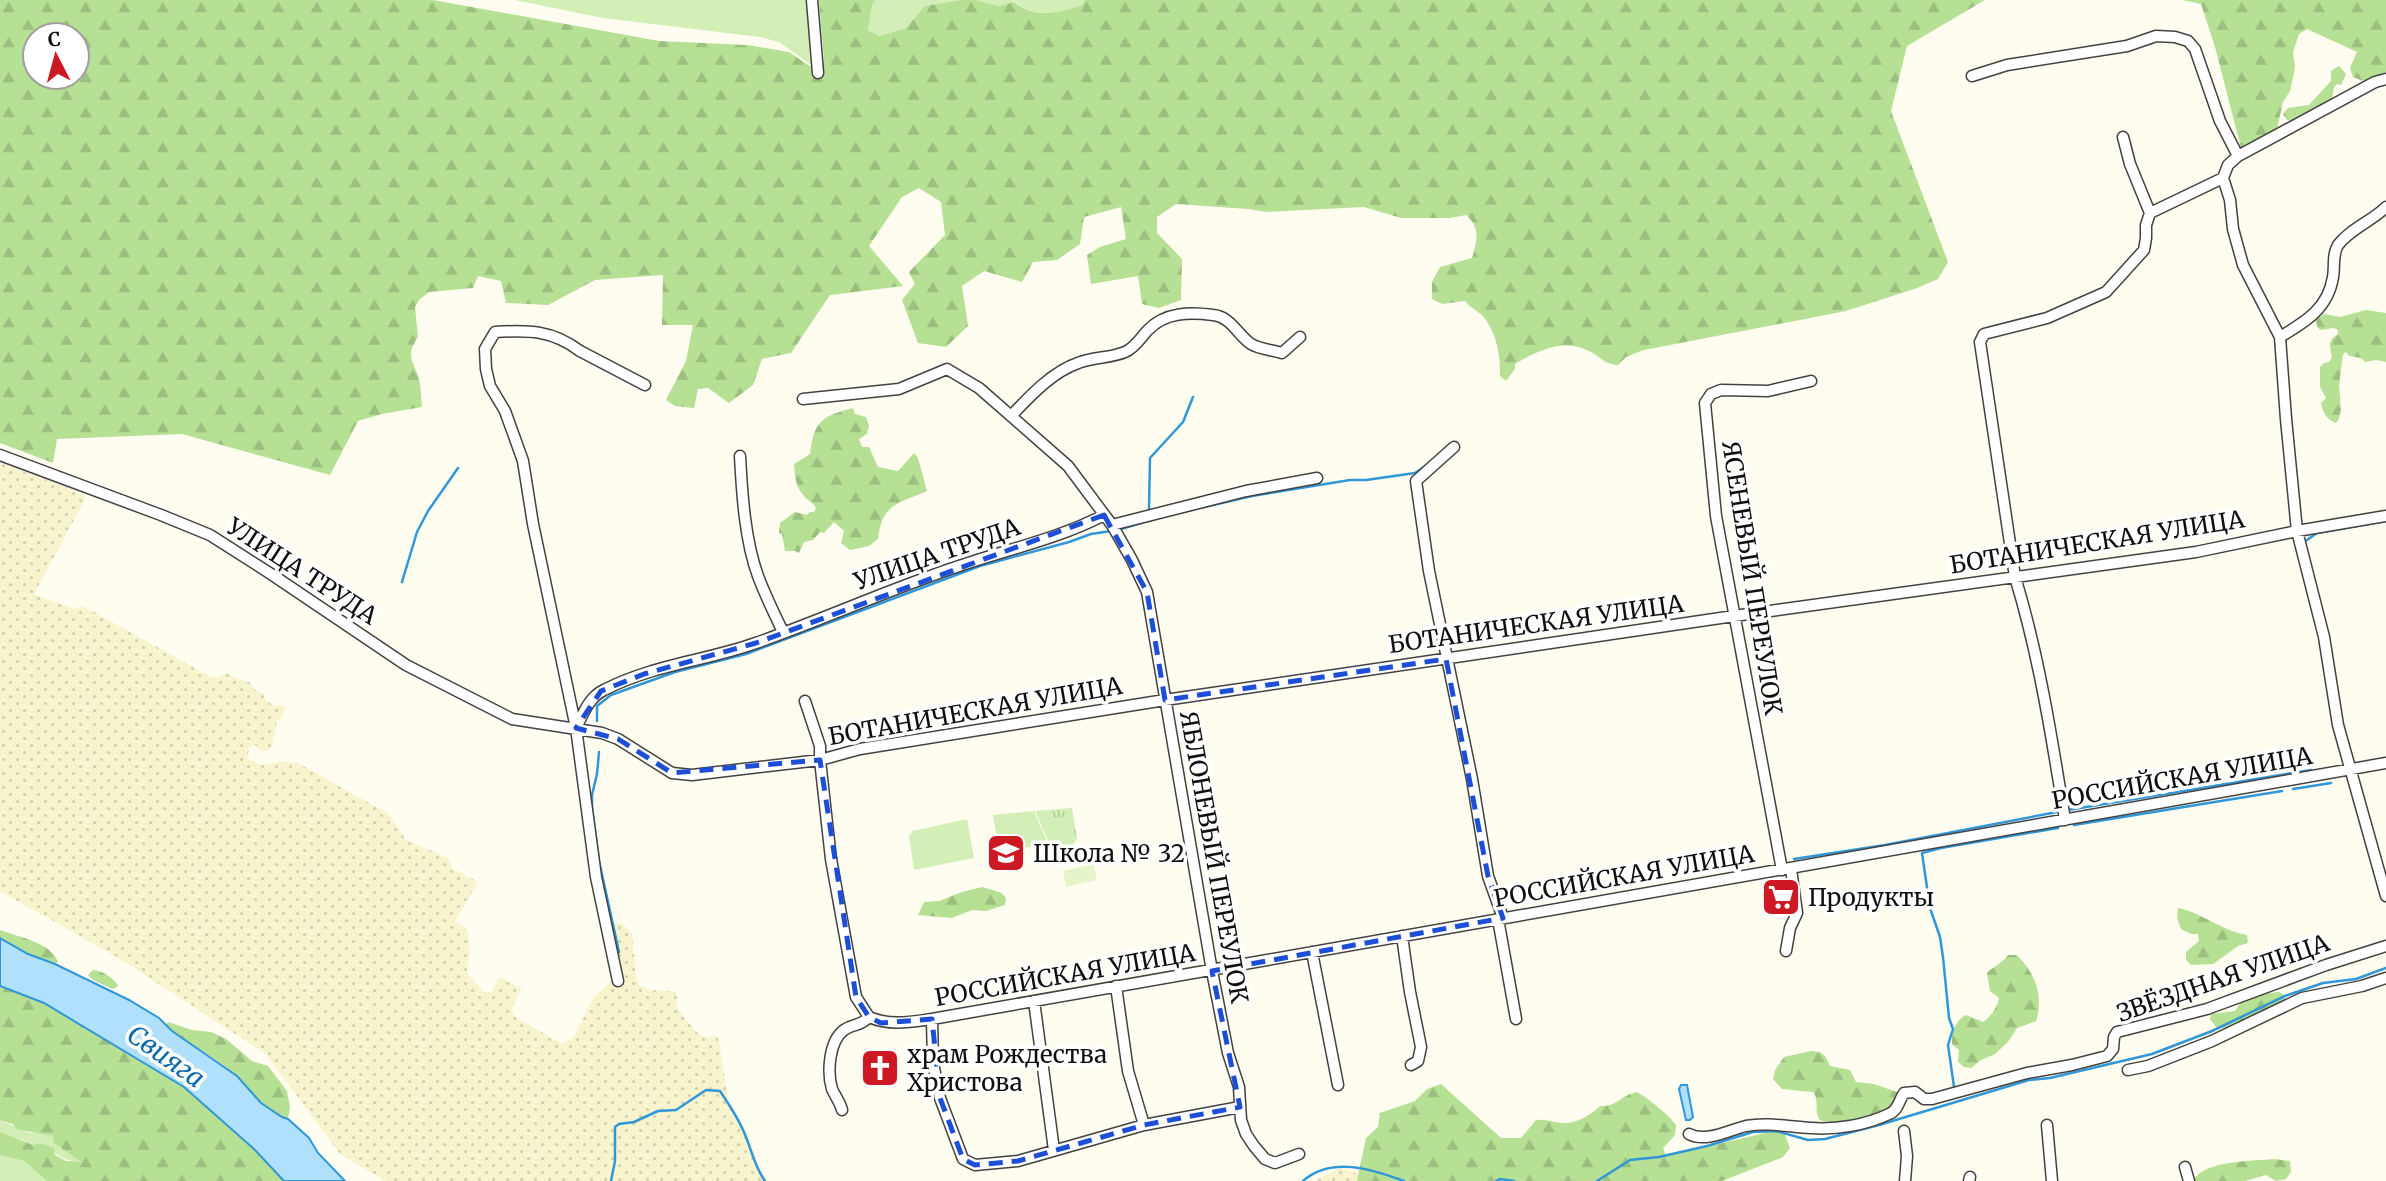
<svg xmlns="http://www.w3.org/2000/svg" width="2386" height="1181" font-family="Merriweather,serif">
<defs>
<pattern id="farmland-dots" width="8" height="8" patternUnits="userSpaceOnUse" patternTransform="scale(1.75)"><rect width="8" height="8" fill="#f8f4cd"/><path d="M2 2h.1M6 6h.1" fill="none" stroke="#d3d0af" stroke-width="1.8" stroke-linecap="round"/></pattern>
<pattern id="forest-firs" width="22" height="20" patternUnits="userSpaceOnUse" patternTransform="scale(1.75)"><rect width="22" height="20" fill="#b6e094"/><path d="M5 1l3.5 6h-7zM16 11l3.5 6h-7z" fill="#9bbf7e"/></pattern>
<pattern id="park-tufts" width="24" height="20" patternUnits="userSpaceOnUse" patternTransform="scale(1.75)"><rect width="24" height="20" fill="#d3eeb6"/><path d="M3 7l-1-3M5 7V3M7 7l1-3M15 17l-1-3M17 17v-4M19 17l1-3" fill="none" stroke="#b4cb9b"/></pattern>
</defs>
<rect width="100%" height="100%" fill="#fffcf0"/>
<path fill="url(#farmland-dots)" d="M0 463 69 488 86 498 34 594 74 609 83 606 213 678 227 673 234 678 249 682 255 690 263 693 266 701 275 706 282 705 285 708 283 716 277 721 272 746 268 750 262 751 255 745 250 746 247 759 262 765 282 761 298 763 389 814 406 840 448 858 452 868 478 882 455 922 468 930 470 954 467 972 483 992H492L498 979 502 978 521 989 512 1008 514 1016 562 1044 573 1038 594 997 612 980 621 977 610 923 623 924 632 934 636 978 639 985 650 990 676 992 678 1009 695 1031 703 1037H718L729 1104 747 1132 760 1170 769 1181H386L340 1154 266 1054 122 960 0 891Z
M1340 1168 1381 1181H1314Z"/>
<path fill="#d3eeb6" d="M515 0H812L817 69 779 42 760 37 603 18Z
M875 0H960L925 6 906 28 878 36 868 30 872 5Z
M976 0H1085L1081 6C1054 12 1039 20 1015 2L999 6Z
M1034 811 1048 844 999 852 993 815Z
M967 819 974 858 914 870 909 836 913 831Z
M0 1120 30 1133 40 1132 53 1136 55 1143 82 1163C56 1159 60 1154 41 1143L33 1145C23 1139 11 1138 0 1132Z
M0 1155 24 1161 47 1181H0Z"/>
<path fill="url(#forest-firs)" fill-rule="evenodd" d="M0 0H433L659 41 747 45 789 52 814 69 824 60 819 0H875L872 5 868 30 879 36 906 28 925 6 960 0H976L999 6 1014 2C1039 20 1054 12 1081 6L1085 0H1985L1907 46 1891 111 1948 262 1938 279 1917 288 1846 311 1644 350 1626 357 1618 365C1605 365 1600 356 1589 351 1563 338 1537 351 1515 364V369L1506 381 1500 376C1500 356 1498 338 1486 320 1481 312 1471 309 1465 301L1442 304 1432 299V282L1440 267 1472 258C1477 241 1481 228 1466 215L1450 218H1401L1364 207 1267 212 1248 209 1176 204 1157 217V233L1182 259 1181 300 1159 308 1142 304 1138 276 1091 284 1087 255 1100 247 1126 239 1121 207 1084 217 1080 244 1057 260 1033 262 1022 282 984 271 962 286 968 326 946 347 918 343 902 300 915 284 909 272 945 235 941 202 919 188 902 197 869 246 903 286 830 295 791 353 762 359 753 385 729 403 708 388 698 389 694 408 675 406 666 400 686 361 693 325H662L663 275 595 280 548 305 506 303 501 281 478 276 473 288 429 292 419 300 415 307 418 337C405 356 413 360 419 379 421 387 421 398 422 407L382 414 358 421 330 475 182 434 57 439 53 463 0 443ZM35 35H77V77H35Z
M2183 0H2386V72L2363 81 2353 77 2350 68 2357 52 2307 29 2299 34 2293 52 2295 68 2290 91 2283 102 2277 129 2241 148 2215 47 2201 4Z
M2339 66 2346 74 2341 85 2337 84 2334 87 2332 99 2293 122 2287 120 2283 114 2288 108 2309 105 2331 81V71Z
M2366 310 2386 313V362L2376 360 2365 362 2361 358 2349 356 2346 352 2343 354 2339 385 2341 410 2338 421 2335 423C2327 419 2322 412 2321 403L2326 398 2320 387V367L2324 363 2329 362 2332 357C2330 346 2327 341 2338 334V330L2334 328 2320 330 2317 326 2316 320 2324 314 2340 317Z
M853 408 855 414 866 417 869 426 867 434 859 439 862 447H869L878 467 898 471 914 453 918 458 927 491C897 504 882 504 878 539L869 546 850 550 841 543 844 531 834 522 824 533 820 532 813 540 804 542 799 553 795 551H785L782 534 779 533 780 523 795 512 807 515 810 512H814L816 508C813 502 808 501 804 496 795 486 795 476 794 464L810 454C814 421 822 416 853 408Z
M982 887 1002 893 1006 898 1005 905 986 911 972 910 952 918 918 915 924 902 939 901 962 892Z
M2178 908C2203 913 2222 931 2247 935L2248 943 2238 946 2213 964 2191 965 2186 960V952L2199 941 2198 934H2191L2181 929 2177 918Z
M0 930C18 937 51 942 58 962L55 964 28 954 0 938Z
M2008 955H2017C2035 973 2044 996 2036 1021L2017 1028 2008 1042 1995 1054 1981 1060 1971 1068 1964 1067 1958 1062 1959 1050 1952 1044C1951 1032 1956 1020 1966 1015L1983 1022C1990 1018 1998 1006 1999 998L1990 991 1987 973C1994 966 2003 963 2008 955Z
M93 970C103 971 112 977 118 985L117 987 112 989 93 980 88 975Z
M0 986 44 1003 184 1087 254 1149 284 1181H47L24 1161 0 1155V1132L33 1145 40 1143 54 1148 55 1155 66 1161 81 1162 54 1143 53 1136 16 1129 13 1124 0 1120Z
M2279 992 2285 996 2284 1002 2224 1028 2216 1027 2210 1019 2211 1014 2235 1011 2241 1002 2254 995Z
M168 1022 192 1030 211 1032 226 1039 252 1061 268 1066 287 1091 290 1107 288 1119C264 1114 253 1090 237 1076 218 1059 193 1046 172 1031L166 1025Z
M1811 1051C1823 1051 1826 1056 1830 1066L1850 1070 1856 1082 1874 1084 1897 1092 1902 1103C1888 1117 1841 1124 1821 1121 1813 1113 1820 1100 1813 1092L1782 1089 1773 1079 1775 1070 1784 1057Z
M1441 1084 1501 1138H1521L1536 1120C1547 1119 1554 1123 1564 1123 1576 1124 1592 1114 1600 1106 1617 1107 1621 1095 1637 1092 1649 1099 1669 1115 1676 1125L1675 1135 1663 1148 1666 1156 1765 1133 1771 1128 1783 1130 1790 1148 1783 1157 1722 1181H1357L1366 1138 1378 1127 1380 1113 1415 1101 1427 1089Z
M2275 1159 2290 1161 2291 1172 2286 1179 2276 1181 2266 1175 2245 1181H2193C2203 1160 2255 1161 2275 1159Z"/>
<path fill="url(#park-tufts)" d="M1072 808 1077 839 1059 863 1052 864 1048 841 1035 811Z"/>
<path fill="#e5f4c9" d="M1093 864 1097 880 1066 887 1063 871Z"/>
<path fill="#b0e0fc" stroke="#3097d9" stroke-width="2" d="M0 938 28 954 55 964 129 1000 159 1018 172 1031 237 1076 261 1103 282 1117 288 1119 309 1138 318 1153 345 1181H284L254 1149 184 1087 44 1003 0 986Z
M1681 1085H1687L1693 1117 1690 1120H1686L1679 1089Z"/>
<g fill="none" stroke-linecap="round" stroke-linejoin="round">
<path stroke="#3097d9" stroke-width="2.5" d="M1149 509 1150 458 1183 422 1193 397
M1157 518 1252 496 1350 480H1366L1415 473 1430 463
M1121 529 1151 520
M2307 540 2317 533 2386 521
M402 582 417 532 428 511 458 468
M597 721V706L611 695 675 672 746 654 980 566 1069 542 1091 534 1111 531
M599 752 597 774 592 795V808L599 861 619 952
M2293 789 2331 783
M2068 810 2311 770
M2074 825 2282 791
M1794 859 1885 845 2057 812
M1954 1087 1948 1045 1953 1029 1949 1018 1943 957 1940 937 1930 908 1922 853 1941 848 2058 828
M611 1181 615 1161V1127L619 1124 634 1122 658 1111 676 1110 706 1090 720 1091C728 1103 737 1116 743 1130 751 1147 754 1166 765 1181
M1303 1181C1331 1156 1372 1169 1404 1181
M1496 1181 1500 1179 1514 1181
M1597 1181 1630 1160 1659 1157 1707 1146 1753 1132 1776 1131 1808 1140 1825 1139 1879 1125 2029 1080 2050 1078 2152 1054 2212 1031 2285 996 2323 983 2356 979 2386 968"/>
<g stroke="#424242" stroke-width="13">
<path id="minor" d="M812 0 818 73
M1972 76 2007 65 2127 46 2156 36 2175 37 2188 41 2195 49 2220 121 2238 156
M2386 79 2375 82 2238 156 2228 165 2223 178 2230 200 2233 229 2243 265 2280 337 2286 419 2297 531 2324 637 2338 725 2386 896
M2123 137 2130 164 2150 213
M2280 337C2305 322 2328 309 2333 277 2335 266 2332 255 2338 245 2350 229 2372 221 2386 207
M803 399 899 389 947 369 979 388 1068 466 1112 525 1132 560 1147 592 1212 971 1228 1053 1239 1087 1241 1120 1246 1134 1254 1146 1265 1159 1275 1163 1299 1154
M1011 416C1030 396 1052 372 1078 363 1093 357 1111 358 1125 352 1136 347 1140 338 1148 330 1165 312 1190 312 1213 315 1230 316 1238 335 1251 344 1259 349 1272 350 1282 353L1300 337
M1454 447 1416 481 1429 571 1472 779 1488 876 1503 918
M0 455 161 515 210 535 271 574 406 665 512 719 602 733 618 739 672 773 692 775 820 760 860 749 1165 700 1734 616 2196 552 2297 531 2386 516
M740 456C742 494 745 541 758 576 765 595 774 613 783 632
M1112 525 1246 491 1317 478
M805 701 820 746V760L831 859 856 997 869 1017
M576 728C583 714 589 697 604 690 652 665 705 661 756 643 824 619 890 589 959 566 1008 549 1058 539 1104 515
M2065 820C2052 739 2039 655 2015 577L1980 342 1984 334 2047 318 2106 292 2144 250 2146 238V225L2150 213 2223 178
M1782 870 1716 516 1705 403 1711 394 1721 390 1768 391 1811 381
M1498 919 1516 1019
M1402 936 1410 992 1421 1047 1418 1061 1411 1065
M1786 951 1790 928 1797 913 1791 869
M1312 952 1338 1085
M618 981 596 877 576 728 533 524 523 461 505 411 490 386 486 369 485 349 495 332C529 330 552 330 580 351L645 385
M1116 986 1128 1071 1144 1125
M1034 1001 1054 1150
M869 1017C890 1026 910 1022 932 1019L2386 763
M932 1019 933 1063 940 1098 963 1159 975 1165 1018 1161 1144 1125 1240 1107
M2128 1070 2148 1066 2212 1041 2302 998 2362 986 2386 978
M842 1110C840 1102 835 1096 832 1089 827 1072 829 1041 844 1030 854 1023 860 1027 869 1017
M2047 1125 2052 1181
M1904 1131 1907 1156 1905 1181
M1689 1134C1706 1143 1729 1130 1746 1126 1768 1122 1789 1127 1811 1128 1836 1130 1866 1125 1889 1114 1898 1111 1899 1100 1904 1093L1915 1092 1924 1099H1932L2027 1073 2072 1065 2107 1056 2113 1049 2114 1037 2117 1032 2207 1009 2326 965 2386 946
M2185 1167 2189 1181
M1969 1181 1970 1177"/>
</g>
<use href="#minor" stroke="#fff" stroke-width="10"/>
</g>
<path fill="none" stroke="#1d4ed8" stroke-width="5" stroke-dasharray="14 9" stroke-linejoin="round" d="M1104 515 1147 592 1165 700 1446 659 1488 876 1503 918 1212 971 1240 1107 1144 1125 1018 1161 975 1165 963 1159 940 1098 932 1019 881 1023 869 1017 856 997 820 760 672 773 618 739 576 728 601 691 644 674 756 643Z"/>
<defs>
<g id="school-square" transform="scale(2.0125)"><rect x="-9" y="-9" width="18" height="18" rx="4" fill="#cc1923" stroke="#fff"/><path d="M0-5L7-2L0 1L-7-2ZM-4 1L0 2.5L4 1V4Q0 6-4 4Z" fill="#fff"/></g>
<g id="supermarket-square" transform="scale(2.0125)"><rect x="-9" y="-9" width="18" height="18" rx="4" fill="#cc1923" stroke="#fff"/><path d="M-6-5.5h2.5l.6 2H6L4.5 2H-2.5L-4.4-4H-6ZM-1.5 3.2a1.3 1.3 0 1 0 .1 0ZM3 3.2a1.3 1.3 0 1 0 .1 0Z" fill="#fff"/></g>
<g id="church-square" transform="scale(2.0125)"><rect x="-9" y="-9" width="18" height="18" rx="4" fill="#cc1923" stroke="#fff"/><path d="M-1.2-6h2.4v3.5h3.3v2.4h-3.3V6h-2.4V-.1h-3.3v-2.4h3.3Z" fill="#fff"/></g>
</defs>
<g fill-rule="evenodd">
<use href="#school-square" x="1006" y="853"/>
<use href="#supermarket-square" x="1781" y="897"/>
<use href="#church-square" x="880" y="1068"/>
</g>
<g text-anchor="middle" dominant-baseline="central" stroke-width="7" stroke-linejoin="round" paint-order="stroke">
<g font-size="24" fill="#0f0f0f" stroke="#fff">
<text transform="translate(2097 542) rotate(-9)">БОТАНИЧЕСКАЯ УЛИЦА</text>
<text transform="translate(937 554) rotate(-19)">УЛИЦА ТРУДА</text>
<text transform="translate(302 571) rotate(33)">УЛИЦА ТРУДА</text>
<text transform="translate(1752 578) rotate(81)">ЯСЕНЕВЫЙ ПЕРЕУЛОК</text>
<text transform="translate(1536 624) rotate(-8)">БОТАНИЧЕСКАЯ УЛИЦА</text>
<text transform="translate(975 711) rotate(-10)">БОТАНИЧЕСКАЯ УЛИЦА</text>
<text transform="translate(2182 778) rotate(-10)">РОССИЙСКАЯ УЛИЦА</text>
<text transform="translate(1214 857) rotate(80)">ЯБЛОНЕВЫЙ ПЕРЕУЛОК</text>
<text transform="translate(1624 876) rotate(-10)">РОССИЙСКАЯ УЛИЦА</text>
<text transform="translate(1065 975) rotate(-10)">РОССИЙСКАЯ УЛИЦА</text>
<text transform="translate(2223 978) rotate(-19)">ЗВЁЗДНАЯ УЛИЦА</text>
</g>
<g font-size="24" fill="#0f0f0f" stroke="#fff" text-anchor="start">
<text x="1033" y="853">Школа № 32</text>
<text x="1808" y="897">Продукты</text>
<text x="907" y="1054">храм Рождества<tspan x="907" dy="28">Христова</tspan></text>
</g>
<g font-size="26" font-style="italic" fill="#0c68ad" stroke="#fff">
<text transform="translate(166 1056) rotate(35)">Свияга</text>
</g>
</g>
<g transform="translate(56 56) rotate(354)"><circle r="33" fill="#ffffff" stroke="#9f9f9f" stroke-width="2"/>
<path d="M0-5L12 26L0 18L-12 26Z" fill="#cc1923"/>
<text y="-10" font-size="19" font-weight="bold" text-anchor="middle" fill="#0f0f0f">С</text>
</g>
</svg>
